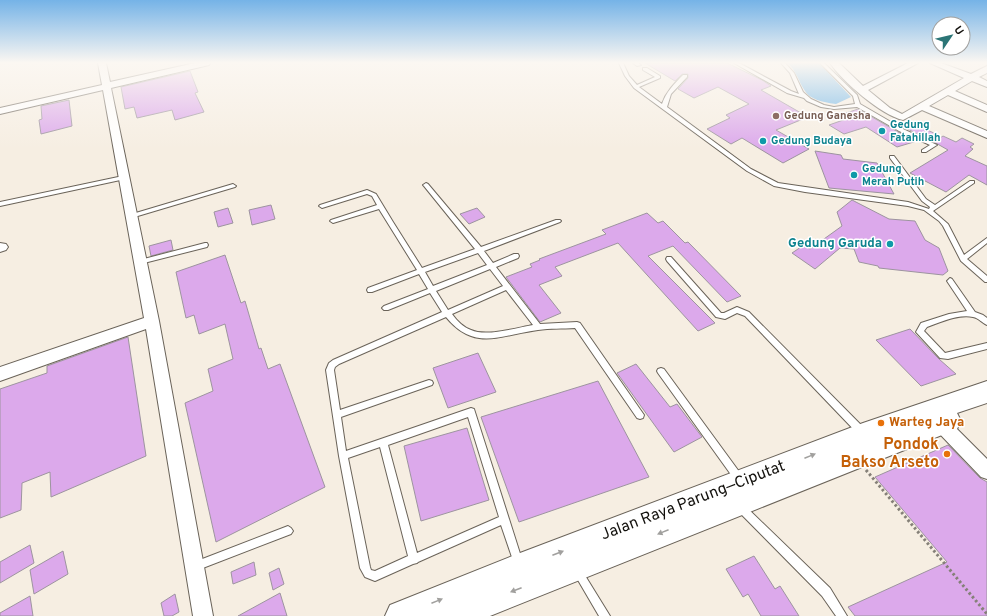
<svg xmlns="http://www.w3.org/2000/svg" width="987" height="616" font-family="Overpass,sans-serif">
<rect width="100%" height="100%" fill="#f6eee2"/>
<path fill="#69b2e6" d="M787 63H819L851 97 836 104C827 103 810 100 805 91 798 81 797 71 787 63Z"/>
<path fill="#dca9eb" stroke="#9d949f" d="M645 63H727L762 80 771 86 761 90 808 117 776 130 809 149 783 163 742 138 731 144 707 129 730 118 726 115 749 104 718 87 694 98 678 89 688 78V74H682L675 81Z
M190 71 198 92 195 93 204 112 175 120 172 110 137 118 134 107 125 109 121 87Z
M69 100 72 126 41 134 39 120 42 119 41 106Z
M858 109 898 132 917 141 897 147 866 127 844 134 829 125 849 118 843 114Z
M910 122 936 134 925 138 902 126Z
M943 136 956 142 962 138 974 144 970 147 973 149 965 156 987 166V185L969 175 946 192 910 173 948 150 934 142Z
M815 151 841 155 843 159 877 163 894 194 829 188Z
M852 200 889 219 915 221 925 240 939 248 948 271 943 275 879 268 878 266 859 262 854 249 840 248 815 269 792 253 804 245 810 249 842 226 837 212Z
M271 205 275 219 252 225 249 210Z
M228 208 233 223 218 227 214 212Z
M477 208 485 217 469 224 460 214Z
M647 213 658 223 663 221 685 243 688 242 741 296 727 302 673 246 648 256 715 323 698 331 618 243 555 267 562 276 539 285 561 313 540 322 506 277 532 267 530 264 540 260 539 259 606 234 602 230Z
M171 240 173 250 151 256 149 246Z
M225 255 241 303 245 301 259 349 261 348 268 369 280 364 325 487 216 542 185 403 213 391 208 369 233 359 225 324 199 334 194 315 186 318 176 272Z
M910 329 939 359 956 374 921 386 876 340Z
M128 337 146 456 51 497 50 472 22 483 21 510 0 518V389L47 373V366Z
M478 353 496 392 448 408 433 368Z
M636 364 670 407 677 404 702 437 674 452 617 373Z
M598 381 649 477 519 522 481 417Z
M467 428 489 500 421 521 404 446Z
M948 445 980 478 987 482V616H855L848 607 947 562 875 477Z
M30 545 34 563 0 583V562Z
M63 551 68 574 34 594 30 570Z
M754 556 775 589 780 586 799 616H761L748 594 743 597 726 569Z
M254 562 256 575 233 584 231 572Z
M279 568 284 584 273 590 269 573Z
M280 593 287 616H238Z
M175 594 179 612 172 616H164L161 603Z
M30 596 33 616H0V613Z"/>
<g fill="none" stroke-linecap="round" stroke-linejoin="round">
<g stroke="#6a6359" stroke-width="2">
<path id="lane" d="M619 63H623L629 76 637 85 655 77 643 70V68H647L660 76V78L639 87 662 104C666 92 674 84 683 75H687V77L671 94 667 107 751 169 778 183 908 202 929 209 930 207 922 201 890 158V156H894L926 199 935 205 970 181H974V183L933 211 948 224 964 255 987 238V243L967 259 987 276V282H985L961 261 943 226 939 221 924 210 908 206 805 192 774 186 747 171 634 88 625 76Z
M633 63H638L641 65 637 66Z
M734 63H739L791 91 799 94 790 73 781 63H785L794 73 803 92 811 99 824 105 834 107 855 104 853 96 820 63H824L857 95 860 104 903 129 937 145 926 152H922V150L930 145 899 131 857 107 834 109 821 107 807 101 804 98 787 93Z
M123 176 126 178 125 179 0 206V202Z
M426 183 428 184 481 247 556 220H560L561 221 560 222 484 251 493 263 514 254H518L519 256 518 258 496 267 540 324 577 322 580 323 644 415 643 418 640 419 637 418 575 328C563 329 550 328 538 330 500 335 475 352 446 317L339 364 335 367 334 370 340 410 429 380 432 381 433 383 432 385 341 417 346 451 471 408 474 409 523 563 521 566 518 568 515 566 501 525 418 562 417 563 413 564 375 581 365 577 360 568 339 456 326 370 329 363 333 360 442 312 430 293 388 310H384L382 308 384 306 428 289 419 274 372 292H368L367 290 368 288 417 270 379 209 333 223 330 221 331 220 377 205 372 196 367 194 322 208 319 206 320 205 367 190 376 194 393 222 422 268 475 249 424 186 423 185ZM478 253 487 265 433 286 425 272ZM490 269 503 286 448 310 436 291ZM506 290 533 325C516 328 486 337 471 330 463 327 457 321 452 314ZM468 417 499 517 417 553 388 445ZM380 447 408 556 375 571 371 570 370 567 348 458Z
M233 184 236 186 235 187 131 218 128 216 129 215Z
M205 243H207L208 245 207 247 140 264 137 262 140 260Z
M667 257H671L721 313H724L737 307 749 312 865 429 866 432 865 435 862 436 859 435 745 316 737 313 725 319 716 317 667 261 666 259Z
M950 278 952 279 975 312 983 315 987 318V325C982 323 979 318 973 317 958 314 941 322 927 327L924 331 945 353 987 343V349L948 359 940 358 916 332 921 323 949 314 967 311 947 281Z
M661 368 664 369 743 477 744 480 743 483 740 484 737 483 658 373 657 371 658 369Z
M740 502 743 504 830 588 847 616H836L822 596 737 510 735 507 737 504Z
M288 526 291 528 293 531 291 534 195 571 192 569 190 566 192 563Z
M578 567 581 569 610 616H599L575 575 573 572 575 569Z"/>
</g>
<g stroke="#6a6359" stroke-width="2">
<path id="street" d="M98 63H106L110 82 195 63H210L209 65 111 88 159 321 213 616H193L146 329 0 381V367L144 318 103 90 0 114V108L102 85Z
M830 63H839L863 86 908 63H918L868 90 890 108 902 114 964 78 930 63H941L971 74 987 66V73L979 77 987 81V87L972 81 955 91 987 105V112L948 95 929 106 987 131V138L922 110 903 120C881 115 842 81 830 63Z
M0 243 6 244 8 247 6 250 0 252Z
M940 416 946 418 987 459V479L981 477 934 428 932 423 934 418Z"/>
</g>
<g stroke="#6a6359" stroke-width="2">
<path id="highway" d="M987 381V403L957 413 961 421 957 429 490 616H385L390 605 520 553 863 423Z"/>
</g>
<path stroke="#858078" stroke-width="3" stroke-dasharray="2.5 2.5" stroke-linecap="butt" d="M866 470 987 614"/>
<use href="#lane" fill="#fff" fill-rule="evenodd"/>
<use href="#street" fill="#fff" fill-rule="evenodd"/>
<use href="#highway" fill="#fff" fill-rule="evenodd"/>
</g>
<defs><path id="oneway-solid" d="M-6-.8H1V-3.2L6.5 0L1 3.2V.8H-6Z"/></defs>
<g fill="#a1a09e">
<use href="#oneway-solid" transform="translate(810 456) rotate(-22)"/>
<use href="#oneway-solid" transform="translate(663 532) rotate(158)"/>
<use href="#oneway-solid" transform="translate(558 553) rotate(-21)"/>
<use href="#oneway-solid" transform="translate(516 590) rotate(159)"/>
<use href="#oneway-solid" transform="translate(437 601) rotate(-22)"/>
</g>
<linearGradient id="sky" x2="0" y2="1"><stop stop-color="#75b3e7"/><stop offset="0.42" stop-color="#fbf7f2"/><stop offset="1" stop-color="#fbf7f2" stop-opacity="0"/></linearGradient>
<rect width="987" height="149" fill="url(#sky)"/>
<circle fill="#8d6e63" stroke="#fff" stroke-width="1.5" cx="776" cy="116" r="4"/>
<g fill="#0f9aa8" stroke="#fff" stroke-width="1.5">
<circle cx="882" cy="131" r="4"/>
<circle cx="763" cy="141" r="4"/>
<circle cx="854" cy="175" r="4"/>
<circle cx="890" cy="244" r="4"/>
</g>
<g fill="#e8710a" stroke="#fff" stroke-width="1.5">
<circle cx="881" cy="423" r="4"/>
<circle cx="947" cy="454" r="4"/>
</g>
<g text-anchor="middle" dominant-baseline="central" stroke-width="3" stroke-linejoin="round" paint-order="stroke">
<g font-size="11" font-weight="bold" fill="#785e54" stroke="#fff" text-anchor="start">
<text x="784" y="116">Gedung Ganesha</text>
</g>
<g font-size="11" font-weight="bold" fill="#0d838f" stroke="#fff" text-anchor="start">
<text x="890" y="125">Gedung<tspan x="890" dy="13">Fatahillah</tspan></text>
<text x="771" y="141">Gedung Budaya</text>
<text x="862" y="169">Gedung<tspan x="862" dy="13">Merah Putih</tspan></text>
</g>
<g font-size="13" font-weight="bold" fill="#0d838f" stroke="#fff" text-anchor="end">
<text x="882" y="244">Gedung Garuda</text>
</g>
<g font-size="13" font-weight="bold" fill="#c56008" stroke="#fff" text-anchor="start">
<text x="889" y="423">Warteg Jaya</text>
</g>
<g font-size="16" font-weight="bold" fill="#c56008" stroke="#fff" text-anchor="end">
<text x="939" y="445">Pondok<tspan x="939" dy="18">Bakso Arseto</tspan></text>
</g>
<g font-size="16" fill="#13110d" stroke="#fff">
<text transform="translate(693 501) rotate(-21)">Jalan Raya Parung—Ciputat</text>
</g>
</g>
<g transform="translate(951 36) rotate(55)"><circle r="19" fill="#ffffff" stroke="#a1a09e"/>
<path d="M0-3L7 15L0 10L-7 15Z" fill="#2b7576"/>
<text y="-6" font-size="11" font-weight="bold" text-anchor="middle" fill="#13110d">U</text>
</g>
</svg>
